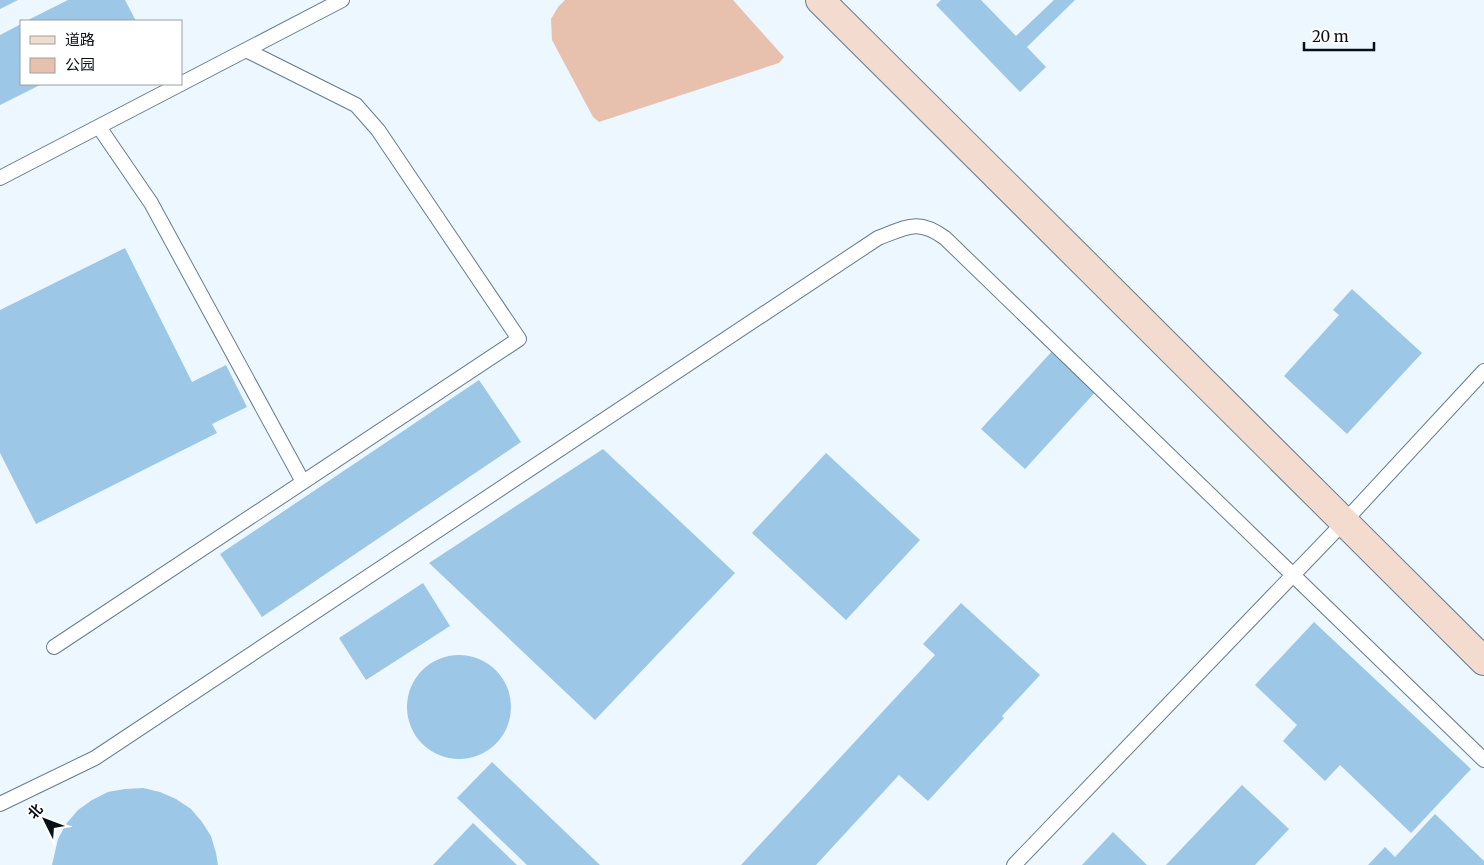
<svg xmlns="http://www.w3.org/2000/svg" width="1484" height="865" font-family="Merriweather,'Noto Sans SC',serif">
<rect width="100%" height="100%" fill="#edf7ff"/>
<path fill="#e8c1ae" d="M565 0H733L784 57 779 63 599 122 593 117 552 40 551 19 558 7Z"/>
<path fill="#9dc7e6" d="M0 0H18L0 9Z
M68 0H125L136 21H26Z
M941 0H981L1016 36 1054 0H1075L1027 47 1046 67 1020 92 936 5Z
M21 24V84H42L0 105V35Z
M125 248 192 382 226 365 247 407 212 424 217 433 36 524 0 453V310Z
M1352 289 1422 353 1347 434 1284 376 1339 315 1333 310Z
M1055 348 1099 388 1025 469 981 429Z
M479 380 521 442 262 617 220 554Z
M603 449 735 573 595 720 429 563Z
M826 453 920 540 846 620 752 533Z
M423 583 450 626 366 680 339 638Z
M961 603 1040 675 1002 716 1004 718 928 801 899 775 816 865H741L935 655 923 644Z
M1314 622 1471 769 1411 833 1340 765 1325 781 1283 741 1297 725 1255 685Z
M407 707a52 52 0 1 1 104 0a52 52 0 1 1-104 0Z
M492 762 600 865H527L457 798Z
M1242 785 1289 829 1255 865H1166Z
M143 788 160 792 176 799 191 809 202 822 211 836 216 853 218 865H52L58 839 66 824 78 810 92 800 108 792 125 789Z
M1435 814 1484 861V865H1368L1385 847 1395 857Z
M473 823 517 865H433Z
M1113 832 1147 865H1082Z"/>
<g fill="none" stroke-linecap="round" stroke-linejoin="round">
<g stroke="#667d8e" stroke-width="16">
<path id="lane" d="M99 127 151 203 303 482
M0 178 342 0
M54 647 519 339 378 130 356 105 246 50
M0 804 95 758 878 238C907 227 918 218 945 238L1484 760
M1014 865 1344 522 1484 371"/>
</g>
<g stroke="#667d8e" stroke-width="30">
<path id="secondary" d="M820 0 1484 661"/>
</g>
<use href="#lane" stroke="#fff" stroke-width="14"/>
<use href="#secondary" stroke="#f3dbcf" stroke-width="28"/>
</g>
<rect x="20" y="20" width="162" height="65" fill="#ffffff" stroke="#9c9fa2"/>
<rect x="30" y="36" width="25" height="8" fill="#f3dbcf" stroke="#9c9fa2"/>
<text x="65" y="45" font-size="15" fill="#081017">道路</text>
<rect x="30" y="58" width="25" height="15" fill="#e8c1ae" stroke="#9c9fa2"/>
<text x="65" y="70" font-size="15" fill="#081017">公园</text>
<g transform="translate(45 820) rotate(312)" stroke="#ffffff" stroke-width="4" paint-order="stroke">
<path d="M0-4L9 19L0 12L-9 19Z" fill="#081017"/>
<text y="-8" font-size="14" font-weight="bold" text-anchor="middle" fill="#081017">北</text>
</g>
<path d="M1304 42v8h70v-8" fill="none" stroke="#081017" stroke-width="2.5"/>
<text x="1312" y="42" font-size="15" fill="#081017" stroke="#ffffff" stroke-width="4" paint-order="stroke">20 m</text>
</svg>
